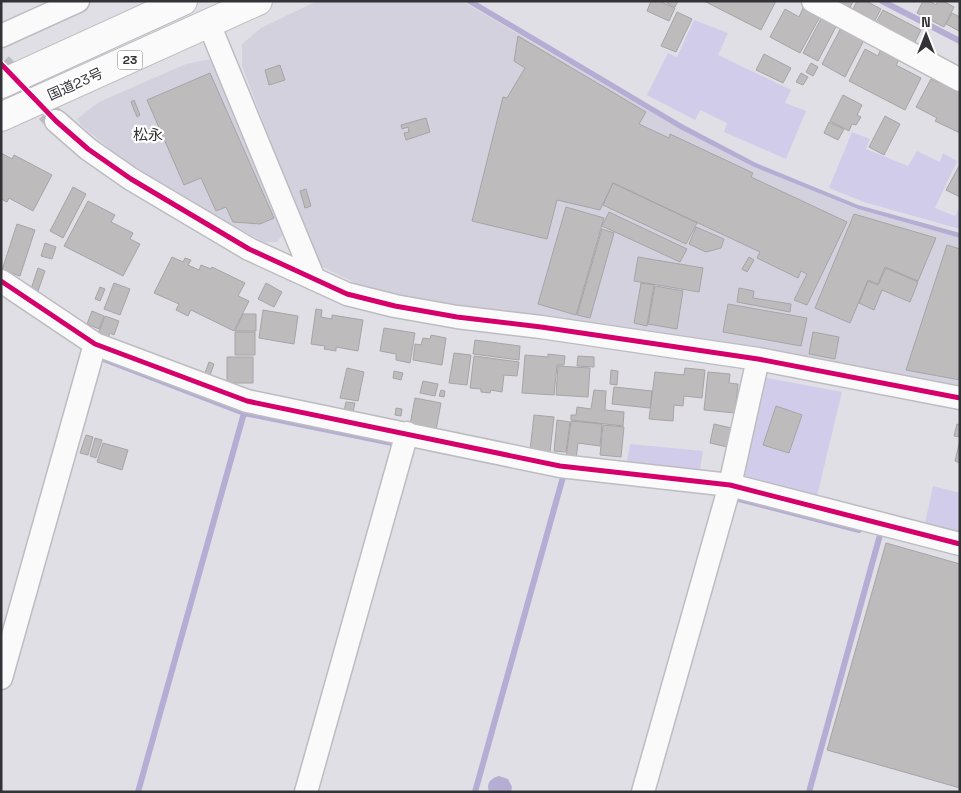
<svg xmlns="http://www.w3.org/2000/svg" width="961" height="793" font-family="'Space Grotesk','Noto Sans JP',sans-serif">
<rect width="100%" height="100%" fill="#e0dfe5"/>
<path fill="#d3d1de" d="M317 1H462L680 129 754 167 857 209 960 238V386L762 350 383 297 317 264 242 66V44L261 28Z
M211 59 222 73 282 224V236L277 242H264L180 197 115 153 82 126 77 119 99 102 186 64Z"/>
<path fill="#d2cceb" d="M694 20 728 33 718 55 791 90 785 103 806 111 786 159 724 132 727 123 700 110 695 120 647 95 668 53 677 57Z
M852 132 870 139 866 149 908 166 917 151 940 162 943 153 957 161 935 208 955 216 960 207V229L864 202 829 188Z
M762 377 842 392 816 500 739 482Z
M630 444 703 451 699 475 626 467Z
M933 486 960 493V537L924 528Z"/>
<path fill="#b5add3" d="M464 1H475L682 124 756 163 858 205 960 233V238L858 209 754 167 680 129Z
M499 776 508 779 512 787 511 792H489C486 783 491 778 499 776Z"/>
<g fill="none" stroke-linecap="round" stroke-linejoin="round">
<path stroke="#b5add3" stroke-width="6" d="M882 1 960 41
M101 358 244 413 392 443
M735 498 859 530
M138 792 244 413
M475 792 563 477
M809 792 880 535"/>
</g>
<path fill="#bdbbbc" stroke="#a6a4a6" d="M651 1H659L675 8 669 21 647 11Z
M667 1H678L675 7 667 3Z
M704 1H776L761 30Z
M832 1H853L849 10Z
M857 1H866L881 9 874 22 852 11Z
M923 1H929L936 5 938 1H943L954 7 944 27 917 13Z
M804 6 821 15 800 53 770 37 785 9 799 17Z
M883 10 921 30 914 44 875 24Z
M677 12 692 19 676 52 661 46Z
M952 13 960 17 959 31 946 24Z
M823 15 838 23 818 61 803 53Z
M843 24 864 40 845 77 822 64Z
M518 36 646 112 639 124 669 138 670 134 753 173 751 177 847 222 807 305 794 300 807 274 801 271 798 278 757 258 760 252 613 183 600 210 557 200 547 239 472 221 503 97 507 98 525 68 514 61Z
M881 48 900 58 896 65 921 78 905 110 849 81 865 49 878 56Z
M764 54 791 68 783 83 756 70Z
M811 63 818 67 813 76 806 72Z
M280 65 285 80 269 85 265 70Z
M210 73 274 218 260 224 233 222 226 207 216 211 201 178 184 185 147 100Z
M801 73 808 77 803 85 796 82Z
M931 79 939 83 941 79 960 89V133L935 121 937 118 916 107Z
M843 95 862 105 857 115 861 117 856 125 852 124 849 131 830 121Z
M134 100 140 115 137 117 131 102Z
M885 116 900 124 884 155 869 147Z
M426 118 430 132 406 140 404 133 409 132 408 127 402 129 401 125Z
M829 122 844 129 838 140 824 133Z
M1 153 12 159 14 155 52 175 33 211 9 198 7 202 1 199Z
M959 166 960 167V197L946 190Z
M613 183 697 223 686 244 603 205Z
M73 187 86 194 63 238 50 231Z
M306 189 311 206 305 208 300 191Z
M88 201 115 215 111 222 133 233 130 239 140 244 123 276 64 246Z
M566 207 604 218 576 315 538 304Z
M609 212 687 249 680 262 602 226Z
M854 214 936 238 918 281 885 267 878 284 868 280 850 323 815 308Z
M17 224 35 230 20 276 2 270Z
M696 227 724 239 721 248 706 252 689 244Z
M602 229 614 233 590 318 577 315Z
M45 243 56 247 52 259 41 256Z
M947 245 960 249V380L906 370Z
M172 257 183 262 185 258 191 260 188 265 199 270 201 265 211 269 212 267 245 283 238 296 249 301 234 331 191 310 188 316 176 310 179 304 154 293Z
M638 257 703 268 699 292 634 281Z
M749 257 754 260 747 272 742 269Z
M38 268 45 271 38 291 31 289Z
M886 268 918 282 910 302 882 290 874 310 859 303 868 281 878 285Z
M114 283 130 289 120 315 104 309Z
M266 283 282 292 274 307 258 299Z
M641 283 654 285 647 326 634 323Z
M655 286 683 291 677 329 648 324Z
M100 287 105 289 100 301 95 299Z
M739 288 754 291 753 298 791 304 790 312 737 302Z
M728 304 807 318 801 346 723 332Z
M316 309 322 310 321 317 332 319V315L363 320 358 351 336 347V351L324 349 325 346 311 344Z
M263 310 298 316 294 344 259 338Z
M92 311 104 316 99 329 87 324Z
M243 314H256V331H235Z
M105 316 119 321 114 335 110 333 108 338 98 334Z
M384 328 415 333 410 363 396 360V354L380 351Z
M235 332H255V355H235Z
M813 332 839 337 835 359 809 354Z
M431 335 446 338 442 365 413 360 415 344 421 345 423 338 430 339Z
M475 340 520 346 519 360 473 354Z
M454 353 471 355 467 385 449 383Z
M548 354 565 356 564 365H557L554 395 522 393 525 355 548 357Z
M474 356 519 362 517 376 504 375 502 392 491 390 490 393 481 392V389L470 388Z
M578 356 594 357V367L577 366Z
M227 357H253V383H227Z
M209 362 214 364 210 375 205 373Z
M558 366 590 368 588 397 556 395Z
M347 368 364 372 358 401 340 398Z
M685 368 705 370 702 398 684 396 683 406 674 405 673 421 649 419 655 372 684 375Z
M611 370 618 371 617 385 610 384Z
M394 371 403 373 401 380 393 378Z
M708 372 730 374 729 383 738 384 735 413 704 410Z
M423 381 438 384 435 396 420 393Z
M614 387 652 391 650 408 612 404Z
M441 390 445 391 444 397 439 396Z
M594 390 606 391 605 410 624 412 623 426 571 420V415H576L577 407 591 409Z
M415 398 441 403 436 430 410 425Z
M346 402 355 403 353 412 344 411Z
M776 406 802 415 789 453 763 445Z
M396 408 402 409 401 416 395 415Z
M534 415 554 417 550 452 530 450Z
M557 420 570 422 566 452 554 451Z
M571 421 602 424 600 446 578 443 576 459 566 458Z
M714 424 736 429 732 448 710 443Z
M957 424 960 425V437L954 436Z
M603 425 624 427 621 457 600 455Z
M86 435 93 437 88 455 80 453Z
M95 438 102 440 96 458 90 456Z
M960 440V463L955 461Z
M103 443 128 450 122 470 97 462Z
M886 543 960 564V788L827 750Z"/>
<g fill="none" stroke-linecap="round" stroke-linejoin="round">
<path stroke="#bdbcc2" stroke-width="22" stroke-dasharray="22 11" stroke-linecap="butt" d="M1 64 56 121"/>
<g stroke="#bdbcc1" stroke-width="25">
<path id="minor" d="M813 1 960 80
M209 24 314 279
M1 36 78 1
M56 121 88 149 131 179 249 249 347 294 395 306 457 317 541 327 758 359 960 398
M1 281 95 344 247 401 560 466 730 485 960 544
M1 678 95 344
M306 792 407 433
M643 792 730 485 758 359"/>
</g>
<g stroke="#bdbcc1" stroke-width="30">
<path id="highway" d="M1 84 183 1
M1 117 258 1"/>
</g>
<use href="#minor" stroke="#fafafb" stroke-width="22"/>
<use href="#highway" stroke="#fafafb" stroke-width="28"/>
<g stroke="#fff" stroke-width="8">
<path id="cycleway" d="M1 64 56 121 88 149 131 179 249 249 347 294 395 306 457 317 541 327 758 359 960 398
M1 281 95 344 247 401 560 466 730 485 960 544"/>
</g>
<use href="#cycleway" stroke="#d6006c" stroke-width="5"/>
</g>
<g text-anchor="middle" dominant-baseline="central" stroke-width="4.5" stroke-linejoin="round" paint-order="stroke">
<rect fill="#fff" stroke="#707072" stroke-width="1" x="117.5" y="50.5" width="25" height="19" rx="4"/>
<g font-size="12" font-weight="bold" fill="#333236">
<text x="130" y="60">23</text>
</g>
<g font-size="14" fill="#333236" stroke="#fff">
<text transform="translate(75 84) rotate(-24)">国道23号</text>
</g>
<g font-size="15" fill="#333236" stroke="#fff">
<text x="148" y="134">松永</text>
</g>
</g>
<rect width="961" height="793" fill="none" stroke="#333236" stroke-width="5"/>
<g transform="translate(926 35)" stroke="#ffffff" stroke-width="4" paint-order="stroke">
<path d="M0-4L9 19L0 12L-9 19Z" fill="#333236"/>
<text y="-8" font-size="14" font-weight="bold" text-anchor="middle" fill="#333236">N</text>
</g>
</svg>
